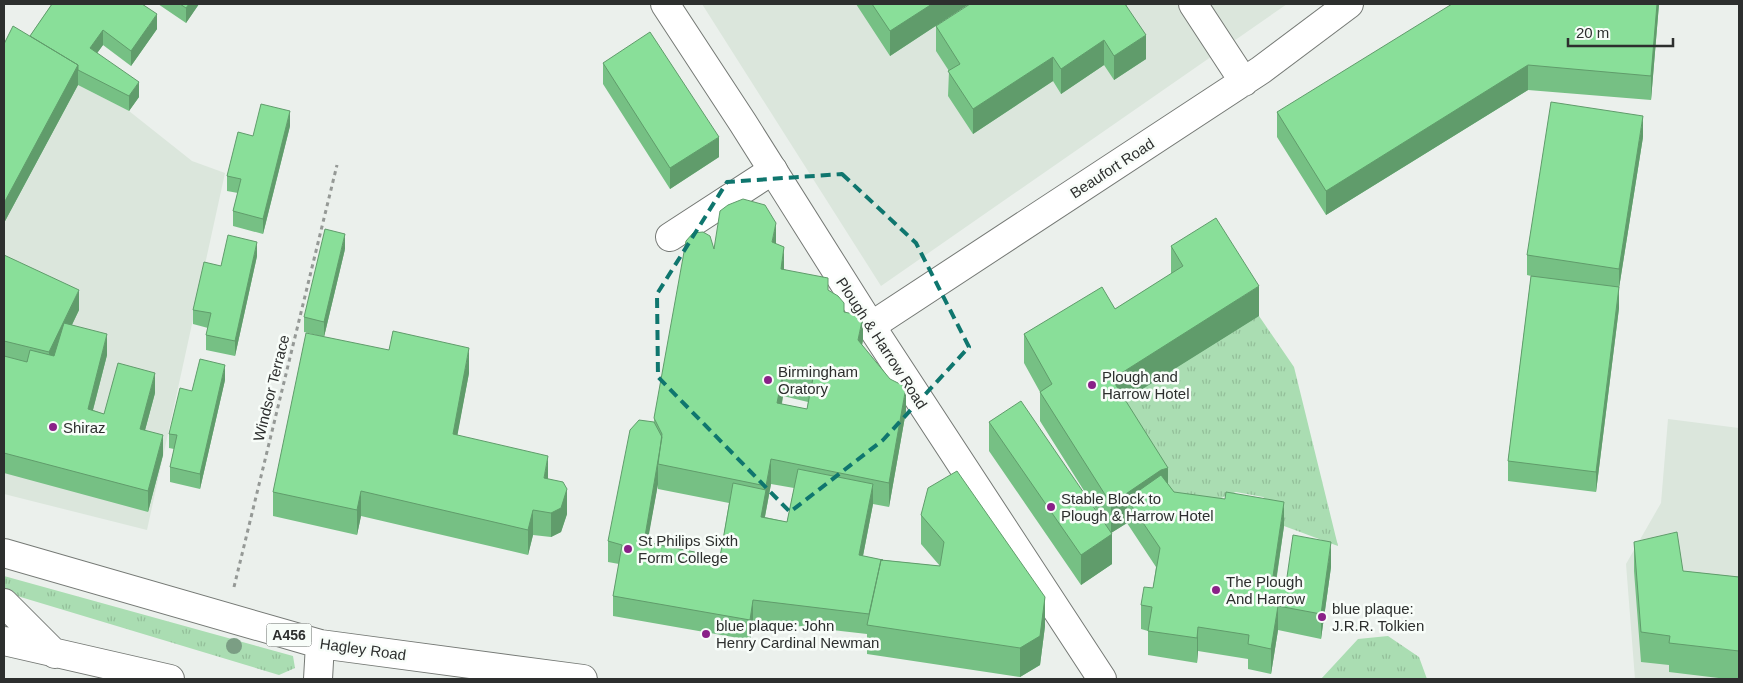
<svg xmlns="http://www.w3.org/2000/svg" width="1743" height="683" font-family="Helvetica,sans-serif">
<defs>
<pattern id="grass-tufts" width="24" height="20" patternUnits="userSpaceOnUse" patternTransform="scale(1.25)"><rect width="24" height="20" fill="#aaddb2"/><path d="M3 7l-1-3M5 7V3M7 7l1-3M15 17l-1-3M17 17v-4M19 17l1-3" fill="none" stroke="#93be99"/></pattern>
</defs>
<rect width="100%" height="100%" fill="#ebf0ec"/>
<path fill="#dbe6dc" d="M702 4H1287L881 286Z
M4 62 78 85 129 111 192 161 225 173 147 530 4 494Z
M1668 419 1739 428V679H1635L1626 564 1661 503Z"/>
<path fill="url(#grass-tufts)" d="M1259 316 1294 367 1338 546 1284 526 1280 510 1263 497 1236 492 1174 517 1112 408Z
M4 576 293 656 295 668 279 675 4 592Z
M1388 636 1419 657 1427 679H1321L1358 639Z"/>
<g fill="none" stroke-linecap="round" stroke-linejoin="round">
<g stroke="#757975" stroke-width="30">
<path id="minor" d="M1193 4 1244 82
M670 237 773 170
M871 326 1261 70 1349 4"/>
</g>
<g stroke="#757975" stroke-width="30">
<path id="major" d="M665 4 743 123 871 326 1102 679"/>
</g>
<g stroke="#757975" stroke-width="30">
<path id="highway" d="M4 553 320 644 583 679
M4 603 55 654
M4 641 170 679
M318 679 320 644"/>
</g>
<path stroke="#959996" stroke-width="3" stroke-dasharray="4 4" stroke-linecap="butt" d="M234 587 337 165"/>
<use href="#minor" stroke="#fff" stroke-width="28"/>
<use href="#major" stroke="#fff" stroke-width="28"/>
<use href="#highway" stroke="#fff" stroke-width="28"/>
</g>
<circle fill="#7b9e84" cx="234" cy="646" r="8"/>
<path fill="#76c084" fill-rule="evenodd" d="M52 4 157 29 131 66 103 45 97 53 139 97 129 111 78 85 4 223V44L30 36Z
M158 4H199L186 23Z
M856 4H969L890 56Z
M1126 4 1146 59 1114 80 1104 65 1061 94 1053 81 973 134 948 96 949 71 936 51V26Z
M1659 4 1651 100 1528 90 1326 215 1277 137V112Z
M603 63 719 157 670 189 603 84Z
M290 126 263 234 233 226V211L238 193 227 191V176L253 136Z
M1643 137 1619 288V308L1596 492 1508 481V461L1531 276 1527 275V255Z
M776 244 784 269 828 290 844 312 863 340 862 345 906 411 889 507 873 504 863 556 883 560 940 566 921 544V515L1045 626 1040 665 1020 677 867 654V634L753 621 750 640 613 616V596L619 564 608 562V541L654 422V418L714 249ZM783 396 808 402 807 409 782 404ZM658 484V489L729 503 720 557 647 542ZM771 484 794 488 787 522 765 517Z
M1171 246 1259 316 1125 400 1168 484 1174 492 1284 526 1276 583 1286 584 1331 567 1321 639 1278 630 1271 674 1248 669V659L1198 651 1197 663 1148 655V631L1141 629V605L1153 588 1156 567 1127 523 1111 533 1112 564 1081 585 989 451V422L1105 524 1040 421V392L1024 363V334L1115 309 1171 274Z
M345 249 324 337 469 373 457 435 548 479 567 514 561 532 551 537 533 535 528 555 361 516 357 535 273 516V492L324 337 304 332V317Z
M4 255 79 310 72 325 107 355 93 410 104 414 155 393 145 430 163 455 148 512 4 473Z
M257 256 235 356 206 350V335L208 328 193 324V310L221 266Z
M225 380 200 489 170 482V467L174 449 169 448V434L192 391Z
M1634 542 1683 571 1739 577V679H1727L1669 672V665L1641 662 1634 571Z"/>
<path fill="#609c6b" d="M189 4H199L186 23V8Z
M932 4H969L890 56V31Z
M1657 4H1659L1651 100V76Z
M157 14V29L131 66V51Z
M103 30V45L90 63V48Z
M1146 35V59L1114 80V56Z
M1104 40V65L1061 94V69Z
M1053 57V81L973 134V109Z
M78 65V85L4 223V203Z
M1528 65V90L1326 215V191Z
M139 82V97L129 111V96Z
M290 111V126L263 234V219Z
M1643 116V137L1619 288V308L1596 492V472L1619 289V269Z
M719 137V157L670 189V168Z
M776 223V248L772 242Z
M345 234V249L324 337V322Z
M257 242V256L235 356V341Z
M784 247V271L781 269Z
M1259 286V316L1112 408V379Z
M79 290V310L49 372V352Z
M863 316V340L858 364V340Z
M107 334V355L88 429V409Z
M469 348V373L453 459V434Z
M225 365V380L200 489V474Z
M783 372V396L777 428V403Z
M155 373V393L140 449V429Z
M906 387V411L889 507V483Z
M163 435V455L148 512V491Z
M662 438 658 464V484L644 562V542Z
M548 456V481L544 478Z
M771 459V484L761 537V517Z
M1168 468V497L1127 499V523L1111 533V504L1161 470Z
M873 484V504L859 576V555Z
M567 489V514L561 532 551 537V513Z
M361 491V516L357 535V510Z
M1284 502V526L1272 607V583Z
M533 510V535L528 555V530Z
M1112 534V564L1081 585V555Z
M1331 542V567L1321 639V614Z
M1045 597V626L1040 665 1020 677V648Z
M753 600V621L750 640V620Z
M1278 606V630L1271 674V649Z
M1198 627V651L1197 663V638Z"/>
<path fill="#89df99" stroke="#609c6b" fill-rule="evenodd" d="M52 4H142L157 14 131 51 103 30 90 48 139 82 129 96 78 70V65L30 36Z
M180 4H189L186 8Z
M872 4H932L890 31Z
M970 4H1125L1146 35 1114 56 1104 40 1061 69 1053 57 973 109 948 71 960 64 936 26Z
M1452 4H1657L1651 76 1528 65 1326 191 1277 112Z
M13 26 78 65 4 203V44Z
M650 32 719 137 670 168 603 63Z
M1551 102 1643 116 1619 269 1527 255Z
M261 104 290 111 263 219 233 211 241 179 227 176 238 132 253 136Z
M743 199 765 205 776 223 772 242 784 247 781 269 828 278V290L838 296 844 303V312L863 316 858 340 890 379 906 387 889 483 771 459 766 486 658 464 662 434 654 418 686 241 693 233 703 232 710 236 714 249 720 211 728 205ZM783 372 813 378 807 409 777 403Z
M1216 218 1259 286 1112 379 1168 468 1161 470 1111 504 1040 392 1052 384 1024 334 1102 287 1115 309 1183 266 1171 246Z
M325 229 345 234 324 322 304 317Z
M228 235 257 242 235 341 206 335 211 313 193 310 204 262 221 266Z
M4 255 79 290 49 352 4 341Z
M1531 276 1619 287 1596 472 1508 461Z
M64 323 107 334 88 409 104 414 118 363 155 373 140 429 163 435 148 491 4 453V356L27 362 30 350 54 356Z
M393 331 469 348 453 434 548 456 544 478 563 482 567 489 561 508 551 513 533 510 528 530 361 491 357 510 273 492 306 333 389 350Z
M200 359 225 365 200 474 170 467 177 435 169 434 180 388 192 391Z
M1021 401 1112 534 1081 555 989 422Z
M639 420 654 422 662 437 644 542 720 557 733 483 766 490 761 517 787 522 798 469 873 484 859 555 883 560H881L869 614 753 600 750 620 613 596 622 545 608 541 630 430Z
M957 471 1045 597 1040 636 1020 648 867 625 881 560 940 566 944 542 921 515 928 488Z
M1161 475 1174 492 1225 499 1226 492 1284 502 1272 583 1286 584 1293 535 1331 542 1321 614 1278 606 1271 649 1248 644 1249 635 1198 627 1197 638 1148 631 1152 607 1141 605 1144 587 1153 588 1160 548 1127 499Z
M1677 532 1683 571 1739 577V651L1669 643 1670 636 1641 632 1634 542Z"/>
<path fill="none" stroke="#0f766e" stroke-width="4" stroke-dasharray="10 6" stroke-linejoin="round" d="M842 174 916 243 969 347 883 440 790 512 658 377 657 294 727 182Z"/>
<g fill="#8a2188" stroke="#f8fdf9" stroke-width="2">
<circle cx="768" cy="380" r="5"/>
<circle cx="1092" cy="385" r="5"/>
<circle cx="53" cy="427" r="5"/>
<circle cx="1051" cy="507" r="5"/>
<circle cx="628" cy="549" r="5"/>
<circle cx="1216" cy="590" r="5"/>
<circle cx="1322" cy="617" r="5"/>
<circle cx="706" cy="634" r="5"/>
</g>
<g text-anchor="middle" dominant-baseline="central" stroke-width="5" stroke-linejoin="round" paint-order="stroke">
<rect fill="#f8fdf9" stroke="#6a6d6b" stroke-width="1" x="266.5" y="623.5" width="45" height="23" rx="4"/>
<g font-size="14" font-weight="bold" fill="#2d2f2e">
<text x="289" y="635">A456</text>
</g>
<g font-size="15" fill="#2d2f2e" stroke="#f8fdf9">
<text transform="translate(1112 168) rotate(-33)">Beaufort Road</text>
<text transform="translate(882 343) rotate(57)">Plough &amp; Harrow Road</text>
<text transform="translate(271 388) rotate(-76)">Windsor Terrace</text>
<text transform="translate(363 649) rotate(8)">Hagley Road</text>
</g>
<g font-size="15" fill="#2d2f2e" stroke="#f8fdf9" text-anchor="start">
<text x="778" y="371">Birmingham<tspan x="778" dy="17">Oratory</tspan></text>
<text x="1102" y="376">Plough and<tspan x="1102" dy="17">Harrow Hotel</tspan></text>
<text x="63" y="427">Shiraz</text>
<text x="1061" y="498">Stable Block to<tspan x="1061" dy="17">Plough &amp; Harrow Hotel</tspan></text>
<text x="638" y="540">St Philips Sixth<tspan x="638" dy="17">Form College</tspan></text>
<text x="1226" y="581">The Plough<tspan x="1226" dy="17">And Harrow</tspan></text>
<text x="1332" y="608">blue plaque:<tspan x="1332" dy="17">J.R.R. Tolkien</tspan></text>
<text x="716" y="625">blue plaque: John<tspan x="716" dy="17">Henry Cardinal Newman</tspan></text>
</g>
</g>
<rect width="1743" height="683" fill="none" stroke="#2d2f2e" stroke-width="10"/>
<path d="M1568 38v8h105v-8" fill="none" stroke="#2d2f2e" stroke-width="2.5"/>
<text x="1576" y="38" font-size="15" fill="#2d2f2e" stroke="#f8fdf9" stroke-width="4" paint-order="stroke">20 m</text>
</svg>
